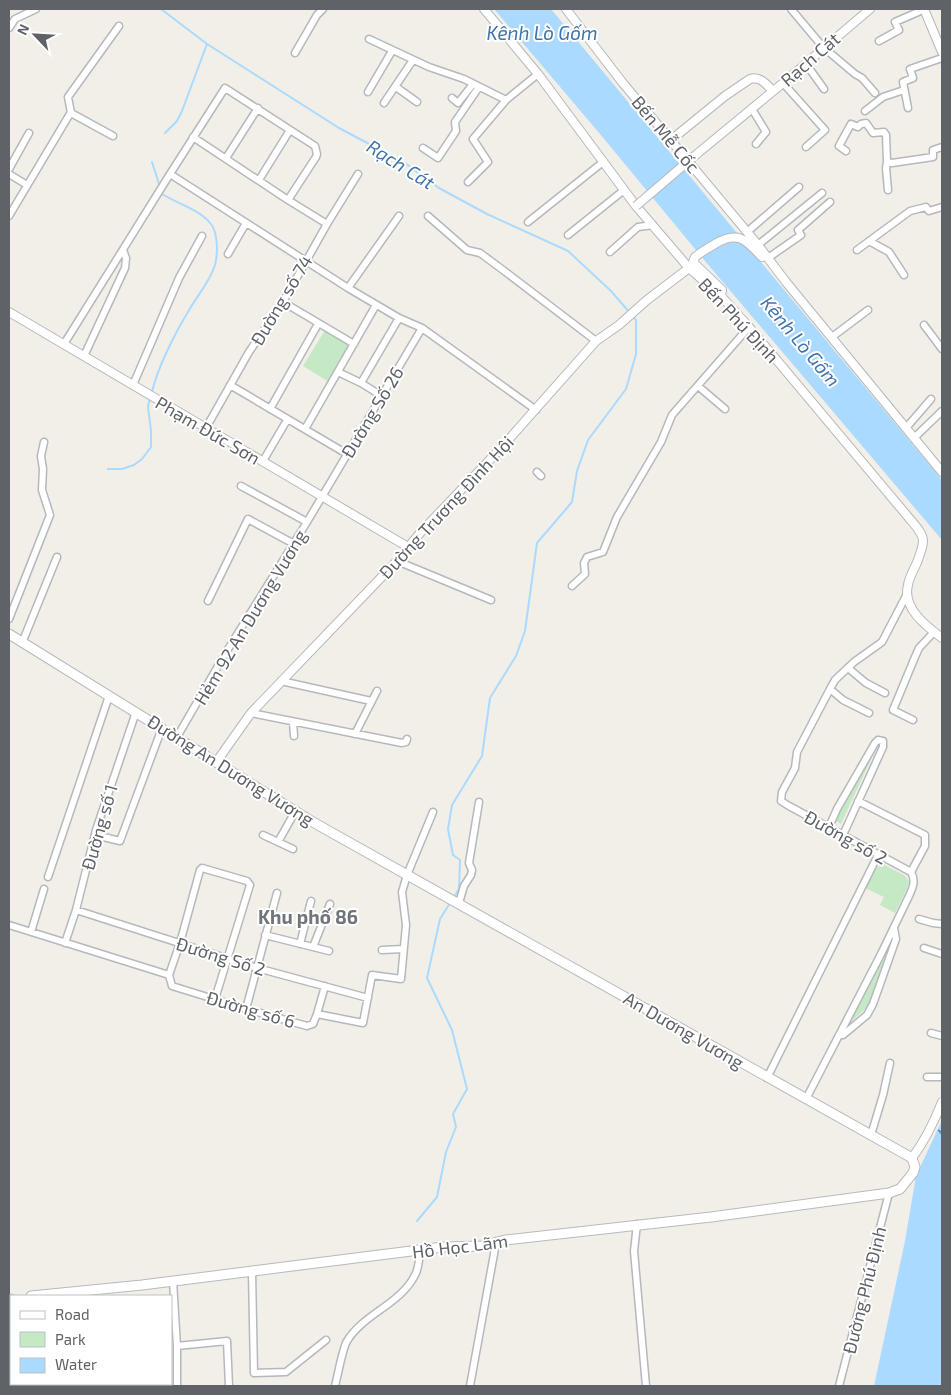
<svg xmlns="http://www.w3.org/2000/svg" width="951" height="1395" font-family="'Exo 2',sans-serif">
<rect width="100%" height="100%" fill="#f1efe8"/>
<path fill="#c5e8c5" d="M325 330 351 346 329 382 303 366Z
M878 744 841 824 836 821 835 818 874 748Z
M884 865 904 875 909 881 908 886 895 913 880 905 884 897 865 888C870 879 873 866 884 865Z
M885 953 886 957 868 1006 848 1025V1024L883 954Z"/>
<path fill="#aadaff" d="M494 9H551L942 480V540L705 261 600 134Z
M942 1120V1386H874L905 1241 916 1176Z"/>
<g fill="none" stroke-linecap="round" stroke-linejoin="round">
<path stroke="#aadaff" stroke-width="2" d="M161 9 207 44 339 128 405 163 439 188 487 214 568 251 611 291 630 313
M165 133 177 121 182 111 207 44
M152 162 160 187
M152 392C157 369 175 333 188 312 196 297 210 282 215 265 218 254 218 233 211 224 199 209 178 204 162 194L161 192
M108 469H122L134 465 142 459 151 447V431L148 407 150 397
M454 897 459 889 460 860 453 855 448 829 452 805 482 756 490 698 516 656 525 631 537 543 572 502 577 471 588 440 626 389 636 354V320L633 317
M417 1221 437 1197 446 1152 456 1127 453 1114 467 1089 452 1030 427 978 440 919 450 903"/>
<path stroke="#4174aa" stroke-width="1" stroke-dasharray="6 5" stroke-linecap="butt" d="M938 1130 942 1135
M938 1130 942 1132"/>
<g stroke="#b5b8bc" stroke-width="9">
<path id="minor" d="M791 9 823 47 855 74 862 78 875 93
M9 28 15 19 36 9
M369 39 429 67 464 79 506 100
M879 41 899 30 895 22 925 9
M295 53 317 15 323 9
M806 64 824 89
M783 83 825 130 806 147
M396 87 417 102
M368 92 392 51
M452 98 458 103 473 84
M384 103 413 60
M908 108 903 82 913 78 910 69 942 58
M752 109 766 132 756 144
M865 111 883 97 904 90
M113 136 71 113 68 97 119 26
M193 137 288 200 327 224
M423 148 438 158 456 131 455 122 479 87
M846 151 839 146 851 124 858 127 861 124 866 123 873 133 884 132 886 135 887 162 892 163 933 157V150L942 147
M226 158 258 108
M887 162 886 168 888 190
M9 169 29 133
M9 174 27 185
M259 180 290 130
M468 182 488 162 473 139 506 100 538 74
M288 200 316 157 317 154 315 146 225 88 170 174 348 288 399 318 422 328 536 410
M9 216 71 112
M428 216 467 250 480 253 503 270 596 341
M528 222 603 162
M747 232 799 187
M568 235 624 190
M869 241 889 252 904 275
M758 245 822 193
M857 250 910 211 926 207 929 211 942 207
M610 252 638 227 653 225
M228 254 246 223
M768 258 801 235 798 230 830 202
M348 288 399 216
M283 302 354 344
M924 325 942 349
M832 337 868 310
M64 344 170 174
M84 356 125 268 126 258 123 250
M338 372 361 383 382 396
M361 383 399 318
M133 385 179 278 202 236
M230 385 347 454
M698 386 725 409
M270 409 318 324
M206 428 249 352 283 302 327 224 358 174
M906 428 931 399
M305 429 376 305
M914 438 942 411
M263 461 287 420
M537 472 541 476
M241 486 307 522
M397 561 491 600
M572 586 585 574 584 563 587 557 603 552 617 517 661 442 672 415 749 327
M208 601 248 519 294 544
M9 619 50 515 42 490 43 469 41 456 44 442
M22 643 57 557
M848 668 866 683 885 693
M281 681 371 701
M830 689 843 700 869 713
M251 713 402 743 406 742 407 739
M913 720 893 710 915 657 919 648 934 632
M293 722 294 736
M355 734 377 691
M177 737 225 654 307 522 422 328
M858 801 925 835V846L911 872
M829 827 837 809 875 743 878 740 883 741V747L843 835
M95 835 120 841 162 728
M263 835 293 849
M278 842 296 810
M48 877 109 696
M459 903 464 886 471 875 472 870 469 863 479 802
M76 910 257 968 368 998
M919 919 933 923 942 924
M9 925 169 975
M31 932 44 889
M265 935 329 951
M65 943 76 910 96 830 136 712
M300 944 311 901
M313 947 330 904
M924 948 942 954
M382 950 403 949
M169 975 172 986 246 1009 307 1026 313 1024 317 1014 363 1023 372 975 401 979 406 925 402 892 407 875 433 812
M169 975 180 943 200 870 202 868 247 881 250 885 215 999
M246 1009 277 893
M317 1014 325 986
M931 1033 942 1036
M839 1035H843L867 1015 873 1004 896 939 894 928
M927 1077H942
M767 1078 878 855
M806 1099 881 954 909 896C913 887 916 881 911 872L789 806 781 801 782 792 795 768 797 752 830 689 835 680 854 662 882 642 907 594
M871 1135 883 1095 890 1063
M637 1224 634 1251 646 1386
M252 1272 254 1373 286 1372 326 1340
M173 1281 177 1346V1386
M9 1317 11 1299
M177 1346 227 1341 229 1386
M9 1362 11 1363
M30 1384V1386
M45 1386 46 1384
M335 1386C338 1375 342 1350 347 1341 364 1313 402 1304 416 1273 419 1266 419 1257 421 1250
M470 1386 496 1243
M839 1386 889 1193"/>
</g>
<g stroke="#b5b8bc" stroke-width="10">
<path id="tertiary" d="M484 9 538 74 636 206 689 268 721 296 749 327 909 518C914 524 923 533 923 541 923 547 920 554 918 560 915 568 909 577 908 585 902 608 926 626 942 638
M566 9 622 82 758 245 786 282 942 472
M924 9 942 52
M671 140 725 96 750 79C760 76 766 84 773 91
M692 158 783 83 870 9
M721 296 722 290 694 263 693 262 695 257C701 252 708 248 715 244 738 230 746 240 762 257
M9 312 408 547
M217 761 251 713 397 561 420 533 502 447 596 341 619 325 647 300 689 268
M912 1158C925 1141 934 1122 942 1102"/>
</g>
<g stroke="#b6babf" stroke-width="11">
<path id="secondary" d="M9 634 311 821 912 1158 915 1167 913 1173 900 1189 889 1193 711 1217 505 1240 482 1246 443 1247 142 1285 31 1296
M9 1299H11"/>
</g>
<use href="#minor" stroke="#fff" stroke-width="6"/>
<use href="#tertiary" stroke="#fff" stroke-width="8"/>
<use href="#secondary" stroke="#fff" stroke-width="9"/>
<g stroke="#b5b8bc" stroke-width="10" stroke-linecap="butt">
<path id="tertiary-bridge" d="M636 206 692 158"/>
</g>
<use href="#tertiary-bridge" stroke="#fff" stroke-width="8"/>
</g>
<g text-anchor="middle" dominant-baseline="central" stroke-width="4" stroke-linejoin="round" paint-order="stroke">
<g font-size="18" fill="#5f6368" stroke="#fff">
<text transform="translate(810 59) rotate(-41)">Rạch Cát</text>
<text transform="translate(666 134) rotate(50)">Bến Mễ Cốc</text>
<text transform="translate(281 300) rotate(-59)">Đường số 74</text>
<text transform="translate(739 320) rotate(47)">Bến Phú Định</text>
<text transform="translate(372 412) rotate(-59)">Đường Số 26</text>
<text transform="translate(208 430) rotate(30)">Phạm Đức Sơn</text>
<text transform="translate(446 507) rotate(-47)">Đường Trương Đình Hội</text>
<text transform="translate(250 617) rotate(-59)">Hẻm 92 An Dương Vương</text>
<text transform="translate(231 770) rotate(32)">Đường An Dương Vương</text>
<text transform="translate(99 827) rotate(-74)">Đường số 1</text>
<text transform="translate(846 837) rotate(29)">Đường số 2</text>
<text transform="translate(221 956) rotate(17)">Đường Số 2</text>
<text transform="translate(251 1009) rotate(16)">Đường số 6</text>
<text transform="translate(684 1030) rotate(30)">An Dương Vương</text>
<text transform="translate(460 1246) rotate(-7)">Hồ Học Lãm</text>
<text transform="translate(864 1290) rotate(-76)">Đường Phú Định</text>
</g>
<g font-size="19" font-style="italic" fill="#4174aa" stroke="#fff">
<text x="542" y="32">Kênh Lò Gốm</text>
<text transform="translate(401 164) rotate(32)">Rạch Cát</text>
<text transform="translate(801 341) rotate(50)">Kênh Lò Gốm</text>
</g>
<g font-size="19" font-weight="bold" fill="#70757a" stroke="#fff">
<text x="308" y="916">Khu phố 86</text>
</g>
</g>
<rect width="951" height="1395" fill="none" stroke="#5f6368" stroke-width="20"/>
<rect x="10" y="1295" width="162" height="90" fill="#ffffff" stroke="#bfc1c3"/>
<rect x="20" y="1311" width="25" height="8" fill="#ffffff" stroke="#bfc1c3"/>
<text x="55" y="1320" font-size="15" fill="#5f6368">Road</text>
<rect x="20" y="1332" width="25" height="15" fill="#c5e8c5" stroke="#bfc1c3"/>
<text x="55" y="1345" font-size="15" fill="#5f6368">Park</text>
<rect x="20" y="1358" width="25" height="15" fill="#aadaff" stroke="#bfc1c3"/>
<text x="55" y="1370" font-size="15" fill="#5f6368">Water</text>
<g transform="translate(35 35) rotate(295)" stroke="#ffffff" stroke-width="4" paint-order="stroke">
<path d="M0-4L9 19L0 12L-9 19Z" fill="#5f6368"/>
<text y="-8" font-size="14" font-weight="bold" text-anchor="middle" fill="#5f6368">N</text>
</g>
</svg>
